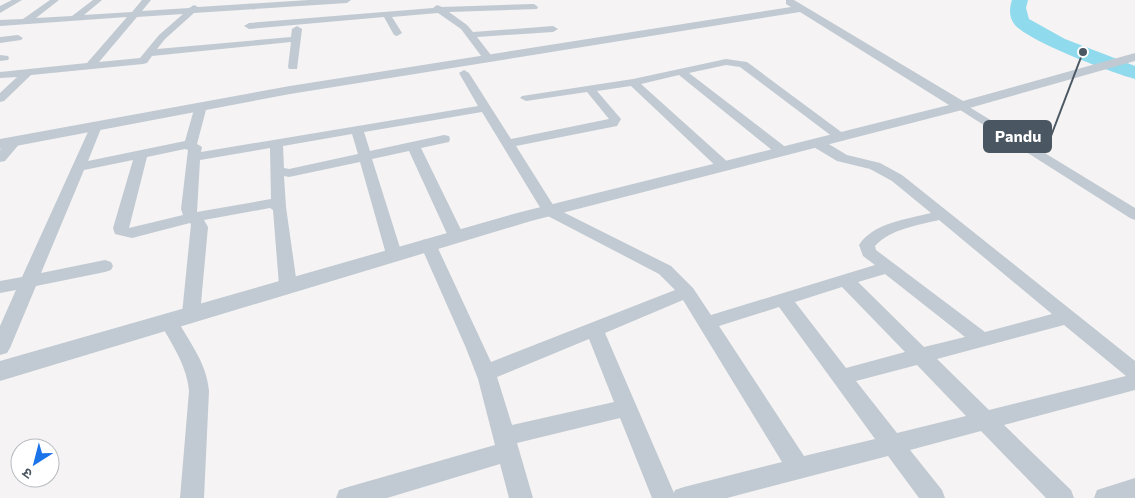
<svg xmlns="http://www.w3.org/2000/svg" width="1135" height="498" font-family="Commissioner,'Noto Sans Devanagari',sans-serif">
<rect width="100%" height="100%" fill="#f5f3f3"/>
<g fill="none" stroke-linecap="round" stroke-linejoin="round">
<path fill="#90daee" fill-rule="evenodd" d="M1012 0H1028L1026 8 1029 19 1065 39 1135 66V79C1112 73 1030 42 1015 25 1009 18 1009 9 1012 0Z"/>
<path fill="#c1cad2" fill-rule="evenodd" d="M12 0H22L0 13V6Z
M50 0H59L36 18 72 16 93 0H102L84 15 132 12 142 0H151L142 11 189 8 194 5 198 7 309 0H351L347 3 194 13 165 39 157 49 291 37 292 29 297 26 302 29 297 69H289L288 67 291 42 152 56 147 63 143 64 31 75 4 101 0 102V93L17 77 0 78V72L87 63 127 17 0 26V20L23 19ZM183 14 159 35 140 58 99 62 137 17Z
M534 4 538 7 537 9 449 12 467 25 473 32 553 26 558 29 553 32 477 37 494 59 489 62 485 61 461 29 438 13 392 17 402 33 397 36 394 35 384 17 249 29 244 26 249 23 433 8 437 5 442 7Z
M18 35 23 38 21 40 0 43V37Z
M0 55 8 56 9 58 8 60 0 61Z
M726 59 747 62 848 137 842 141 837 140 740 67 726 65 689 73 788 149 790 152 788 155H778L679 75 641 84 730 164 732 167 730 170H720L631 86 597 91 621 119 617 126 516 146 555 208 671 266 693 288 711 315 875 265 863 256 859 245C873 223 907 219 931 213L892 181 870 169 837 161 812 146 811 143 812 140H822L847 155 880 163 902 175 1135 361V390L1004 425 1071 490 1074 498H1046L981 431 910 450 942 490 945 498H919L888 456 727 498H652L620 418 517 443 533 498H509L500 464 387 498H336L339 490 348 487 495 445 478 379 466 348 420 244 422 240 428 239 434 240 436 244 491 362 675 290 659 274 544 214 482 112 364 132 370 151 444 135 449 136 450 139 449 142 421 148 464 236 462 240H450L448 236 409 151 372 159 402 254 400 258 394 259 388 258 386 254 360 162 289 177 284 176 286 207 297 285 294 289 288 291 282 289 279 285 273 210 270 208 204 220 208 227 200 314 197 319 191 321 185 319 182 314 191 224 190 223 132 238 115 234 113 228 133 160 84 170 41 273 105 260 111 262 113 266 111 270 105 272 36 286 10 348 7 353 0 355V326L16 290 0 293V281L22 277 92 123 96 122 102 126 88 161 185 141 195 106 197 104H205L207 106 197 144 202 147 201 152 478 106 459 73 464 70 469 73 511 139 609 119 587 92 526 101 520 98 522 96 633 79ZM352 134 358 154 289 169 284 168 283 146ZM270 148 271 199 197 212 200 160ZM185 149 188 150 181 209 183 215 129 228 147 157ZM939 220 1052 314 985 332 876 250 875 246C890 229 919 225 939 220ZM885 274 965 337 924 347 858 282ZM842 287 905 352 846 368 795 302ZM683 300 782 462 684 487 675 490 674 493 605 333ZM779 307 875 439 804 456 719 326ZM1064 325 1126 376 989 410 937 359ZM589 339 614 402 512 425 497 377ZM917 365 966 416 897 433 856 381Z
M961 102 1135 208V220L1130 218 957 108 955 106 957 104Z
M15 138 21 142 5 161 0 162V150L10 139Z
M168 314 175 316C188 340 207 363 209 391L204 498H180L189 391C187 365 171 343 159 321L161 316Z
M1135 478V498H1094L1097 490Z"/>
<path fill="#c1cad2" fill-rule="evenodd" d="M786 0H794L963 101 1135 53V61L966 109 531 221 0 381V361L517 213 949 105 800 12 290 94 0 149V139L290 86 791 7 786 4Z"/>
</g>
<path fill="none" stroke="#4a5661" stroke-width="2" d="M1083 52L1051 136"/>
<circle fill="#4a5661" stroke="#fff" stroke-width="2" cx="1083" cy="52" r="5"/>
<rect fill="#4a5661" stroke="#4a5661" stroke-width="2" x="984" y="121" width="67" height="31" rx="5"/>
<g font-size="16" text-anchor="middle" font-weight="bold" fill="#fff">
<text x="1018" y="142">Pandu</text>
</g>
<g transform="translate(35 463) rotate(216)"><circle r="24" fill="#ffffff" stroke="#b7bbc0"/>
<path d="M0-4L9 19L0 12L-9 19Z" fill="#1a73e8"/>
<text y="-8" font-size="14" font-weight="bold" text-anchor="middle" fill="#4a5661">उ</text>
</g>
</svg>
